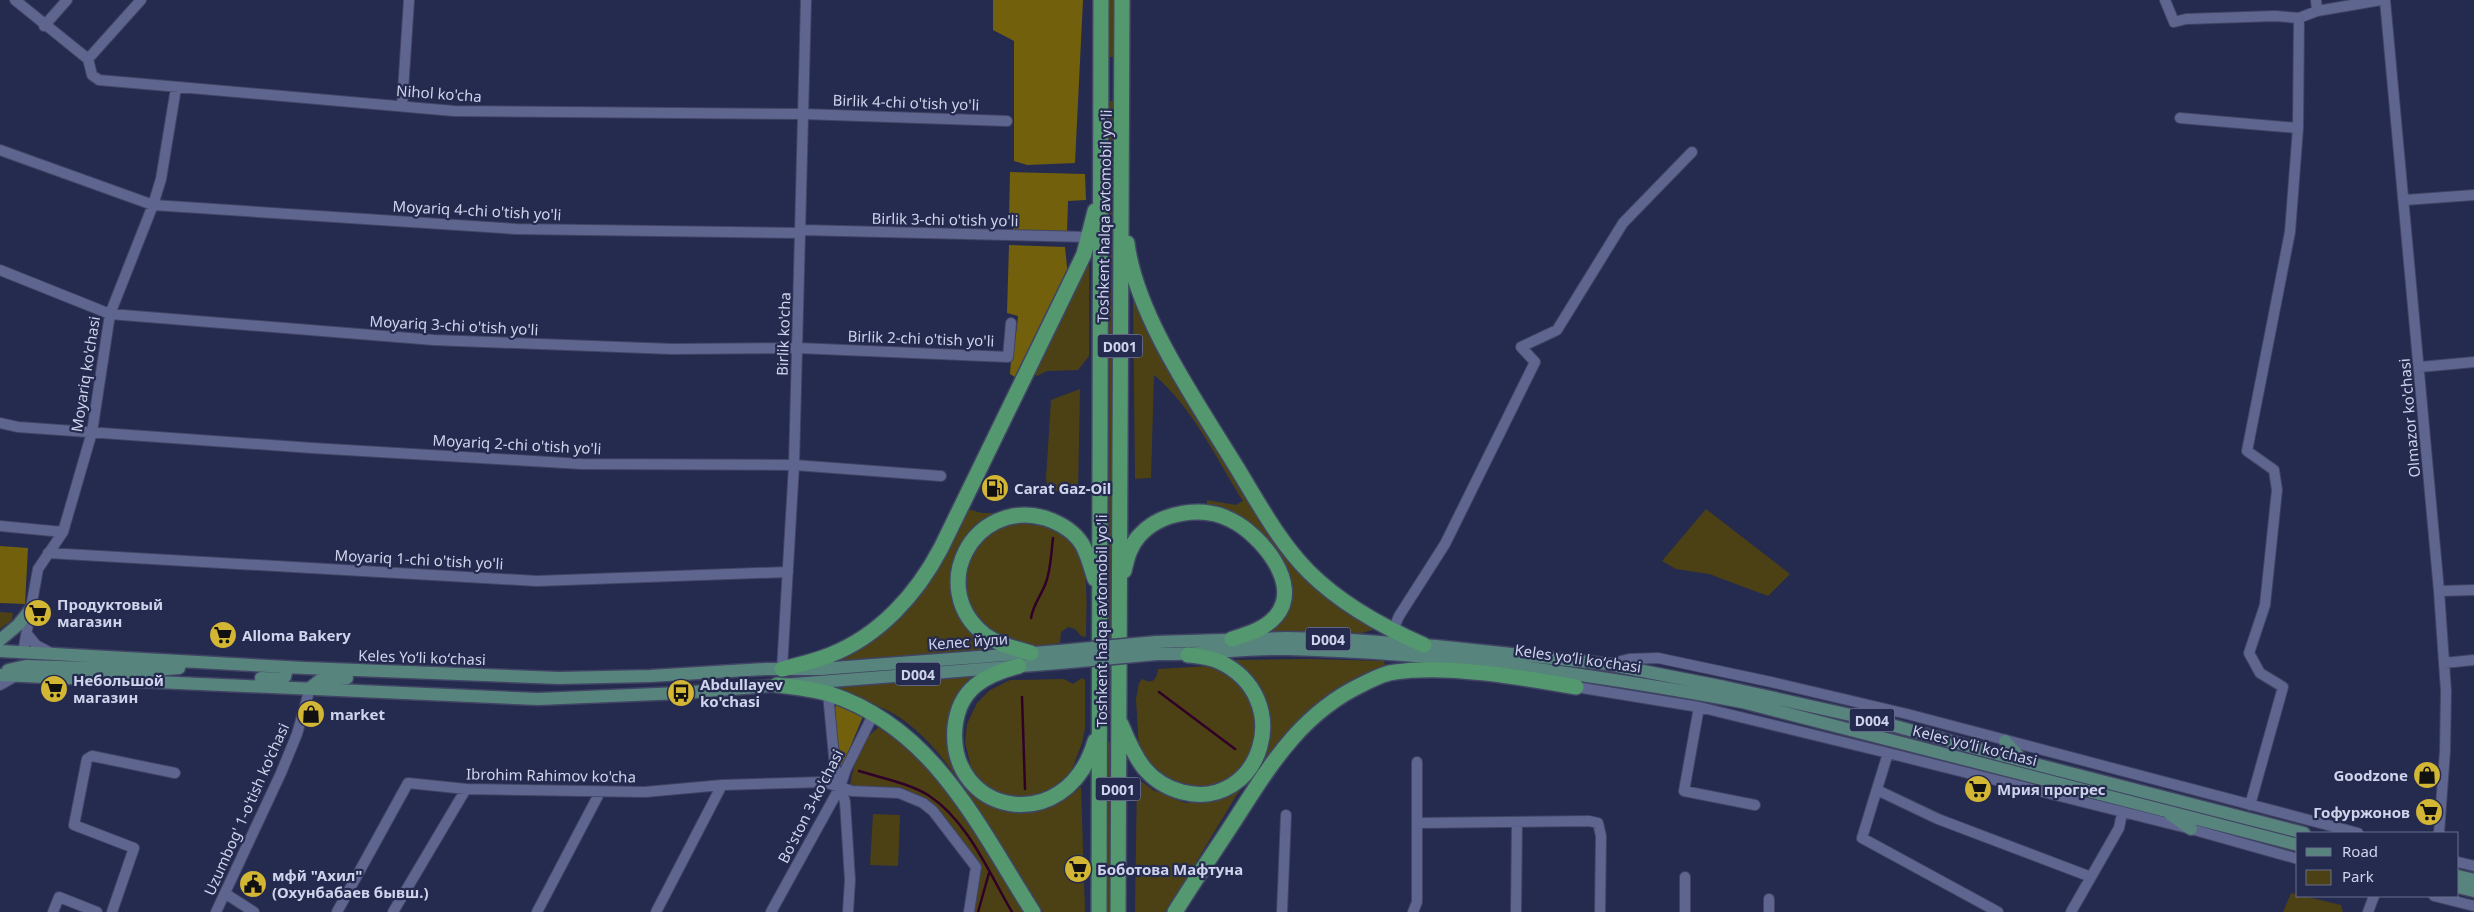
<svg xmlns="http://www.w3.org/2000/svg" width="2474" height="912" font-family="'Noto Sans',sans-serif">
<rect width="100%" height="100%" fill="#252a4f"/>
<path fill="#4c4114" d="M1109 0H1114V57H1108Z
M1109 101H1115L1113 714H1107Z
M1089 252V356L1078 370 1047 371 1037 376 1031 372Z
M1133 297 1259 517 1281 552 1309 581 1379 628 1362 633 1264 631 1274 625 1282 565 1207 507V500L1236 505 1243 501C1217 460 1192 406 1154 375L1151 478 1135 479Z
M1080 389 1078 493 1055 491 1047 486 1046 478 1051 400Z
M964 508 982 513H995C982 521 969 530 961 543 945 569 949 608 970 630 977 637 986 643 994 649L831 661 870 638Z
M1706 509 1790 574 1768 596 1709 574 1676 569 1662 561Z
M1017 524C1097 522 1086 577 1086 637L1081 636 1075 629 1068 627 1061 632 1060 643C1047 645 1032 648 1018 644 1009 641 995 635 987 629 958 607 957 560 985 537 995 530 1005 527 1017 524Z
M0 612 13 613 12 620 0 629Z
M1311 659 1384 661 1386 668 1347 684 1324 697 1301 717 1280 740 1236 796 1166 912H1135L1137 778 1153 790 1185 803 1218 799 1236 790 1269 731V715L1265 700 1253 679 1227 660Z
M1209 666 1246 686 1260 726 1248 762 1234 776 1217 786 1197 789 1159 777 1139 751 1136 699 1139 683 1142 679C1153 685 1157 679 1158 669Z
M978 676 949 717V746L952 760 1017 811C1044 813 1061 804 1081 787L1085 912H1043C1024 882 1005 851 985 821 960 782 935 739 894 714 871 701 847 695 822 688Z
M1082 678 1085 680V729L1082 743 1071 772 1058 788 1023 800 996 792 981 782 971 767 965 742 967 724 977 703 990 690 1010 680 1064 679 1073 684Z
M884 725 932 766 1027 912H974L978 866C960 842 938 800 908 791 890 785 869 787 850 786 853 764 863 733 884 725Z
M1106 742H1112L1111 912H1106Z
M873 814 900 815 898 866 870 865Z
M2291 893 2341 905 2343 912H2283Z"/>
<path fill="#72600d" d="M993 0H1083L1075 163 1027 165 1014 161V41L993 30Z
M1010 172 1085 174 1086 200 1068 201 1067 234 1015 232 1009 220Z
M1009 245 1065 247 1068 277 1015 377 1010 374C1011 354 1017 336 1018 316L1007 313Z
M0 546 28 548 25 604 0 603Z
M840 704 864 714 841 769H839L835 709 836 705Z"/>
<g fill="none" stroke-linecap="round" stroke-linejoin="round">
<path stroke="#310029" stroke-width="2.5" d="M1031 618C1033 605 1040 597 1045 585 1051 571 1051 554 1053 538
M1159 692 1235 749
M1022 697 1025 789
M859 771C881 778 908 783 928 795 968 821 989 873 1012 912
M978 912 989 873"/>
<g stroke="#414464" stroke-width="12">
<path id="minor" d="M15 0 88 59
M2165 0 2174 22 2186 19 2275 16 2299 18 2317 11 2381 0
M2316 0 2317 11
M2385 0 2439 591 2446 691 2445 751 2439 833
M44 26 67 0
M88 59 92 75 99 80 454 111 803 114 1007 121
M88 59 141 0
M402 106 409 0
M2180 118 2298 128
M0 150 153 205 516 229 801 233
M2405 200 2474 195
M801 230 1088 237
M0 270 110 314 434 340 672 349 798 348 1008 357 1011 323
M2420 367 2474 362
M0 423 18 427 312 448 582 464 794 465 941 476
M0 526 63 532
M48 553 537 581 788 572
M2439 591 2474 590
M1393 630 1399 616 1445 544 1535 362 1521 347 1557 330 1623 223 1692 152
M27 634 36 645 51 653
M23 652 38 569 63 532 92 432 110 314 153 205 161 179 176 88
M2444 663 2474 660
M1609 664 1629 659 1658 658 1771 682 1907 714 2358 833
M782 669 794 465 806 0
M0 685 16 676
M1576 687 1699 707 1888 753 2191 829 2298 859
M828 694 835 767 845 802 850 880 848 912
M1699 707 1684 791 1755 805
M1888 753 1862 838 1998 912
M1877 790 1938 819 2091 877
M2250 805 2283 687 2260 673 2249 653 2265 605 2277 490 2274 470 2247 451 2290 232 2298 128 2299 18
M1418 823 1589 821 1598 823 1601 836 1600 912
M2458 862 2474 866
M1685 877V912
M226 894 254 912
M2434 896 2474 906
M53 912 59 897 97 912
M112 912 134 848 74 825 87 759 92 756 175 773
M216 912 281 773 297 734 310 688
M337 912 408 783 466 789 645 792 722 785 824 782 852 791 899 793 923 803 933 811 976 867 969 912
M393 912 466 789
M537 912 600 792
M656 912 722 785
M771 912 840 787 846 769 874 713
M1282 912 1286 815
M1413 912 1417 902V762
M1516 912 1517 822
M1769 912V899
M2071 912 2119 828 2122 813
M2368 912 2374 896"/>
</g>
<g stroke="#414464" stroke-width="15">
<path id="major" d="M0 640 18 625 31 609
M1156 642 1287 638 1352 640 1436 646 1607 664 1725 687 1873 720 2023 761 2304 833
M0 651 305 668 559 678 650 676 765 669H820L1059 651
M1157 654C1201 655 1245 648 1289 649 1442 653 1592 674 1742 702L2298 845
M8 670 26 666 154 670 179 668
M0 675 538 699 681 693 1059 663
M261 678 282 679 285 677 287 668
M310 688 320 680 347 678
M2005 741 2023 761
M2170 814 2191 829
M2458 876 2474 880
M2458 887 2474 891"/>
</g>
<g stroke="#414464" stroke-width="18">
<path id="highway" d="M1127 243C1136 315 1196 401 1234 463 1257 500 1278 541 1309 572 1341 604 1383 627 1424 645
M1124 571C1127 558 1130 546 1139 536 1160 512 1203 505 1231 520 1260 534 1303 584 1276 616 1265 629 1248 634 1232 639
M1031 653C1015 648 999 645 985 635 926 589 972 498 1045 518 1060 523 1073 530 1082 544 1088 554 1091 568 1095 579
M1019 666C985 675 959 688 955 727 947 814 1066 840 1095 741
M782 669C798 665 815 661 830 655 879 636 917 594 941 548L1075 273 1084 254 1095 211
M777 685C795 687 813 689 830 694 934 728 978 826 1033 912
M1121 724C1127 739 1134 755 1144 768 1154 780 1167 788 1182 792 1261 812 1298 697 1218 661 1209 657 1198 656 1188 655
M1099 912 1101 0
M1118 912 1122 0
M1175 912C1193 883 1212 855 1231 826 1268 769 1299 714 1363 684 1373 679 1384 673 1395 672 1446 664 1525 678 1576 687"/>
</g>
<use href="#minor" stroke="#5e6690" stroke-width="10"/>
<use href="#major" stroke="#57847c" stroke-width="12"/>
<use href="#highway" stroke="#53986e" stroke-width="15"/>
<g stroke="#414464" stroke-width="15" stroke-linecap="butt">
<path id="major-bridge" d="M1059 651 1156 642
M1059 663 1157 654"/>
</g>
<use href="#major-bridge" stroke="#57847c" stroke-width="12"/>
</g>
<defs>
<g id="fuel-disc" transform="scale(1.4375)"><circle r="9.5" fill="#d4b635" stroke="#252a4f"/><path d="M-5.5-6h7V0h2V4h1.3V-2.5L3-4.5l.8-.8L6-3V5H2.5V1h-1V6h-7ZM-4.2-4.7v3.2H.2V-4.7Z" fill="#111"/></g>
<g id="supermarket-disc" transform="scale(1.4375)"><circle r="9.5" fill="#d4b635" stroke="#252a4f"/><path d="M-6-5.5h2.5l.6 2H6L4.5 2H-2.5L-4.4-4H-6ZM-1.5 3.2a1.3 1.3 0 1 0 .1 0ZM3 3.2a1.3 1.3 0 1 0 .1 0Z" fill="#111"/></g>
<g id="bus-disc" transform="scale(1.4375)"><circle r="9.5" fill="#d4b635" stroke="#252a4f"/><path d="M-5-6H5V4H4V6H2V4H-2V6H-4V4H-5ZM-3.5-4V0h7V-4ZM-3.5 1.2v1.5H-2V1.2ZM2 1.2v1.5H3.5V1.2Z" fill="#111"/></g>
<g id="shop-disc" transform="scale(1.4375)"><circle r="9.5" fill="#d4b635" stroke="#252a4f"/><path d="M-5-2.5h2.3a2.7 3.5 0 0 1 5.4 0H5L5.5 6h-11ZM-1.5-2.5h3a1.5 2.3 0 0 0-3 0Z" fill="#111"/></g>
<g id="civic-disc" transform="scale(1.4375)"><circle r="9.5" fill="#d4b635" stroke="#252a4f"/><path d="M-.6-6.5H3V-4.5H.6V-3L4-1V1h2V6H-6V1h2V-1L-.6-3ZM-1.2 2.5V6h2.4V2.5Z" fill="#111"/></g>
</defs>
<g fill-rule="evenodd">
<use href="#fuel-disc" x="995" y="488"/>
<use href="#supermarket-disc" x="38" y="613"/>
<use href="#supermarket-disc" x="223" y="635"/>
<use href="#supermarket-disc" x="54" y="689"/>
<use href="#bus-disc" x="681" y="693"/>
<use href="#shop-disc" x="311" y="714"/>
<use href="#shop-disc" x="2427" y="775"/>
<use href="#supermarket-disc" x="1978" y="789"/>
<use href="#supermarket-disc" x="2429" y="812"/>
<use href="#supermarket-disc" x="1078" y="869"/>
<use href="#civic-disc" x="253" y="884"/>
</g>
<g text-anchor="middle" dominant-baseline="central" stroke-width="4.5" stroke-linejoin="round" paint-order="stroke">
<g fill="#252a4f" stroke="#9ca1bd" stroke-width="1">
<rect x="1097.5" y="334.5" width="45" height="23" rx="4"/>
<rect x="1305.5" y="627.5" width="45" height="23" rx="4"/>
<rect x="895.5" y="662.5" width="45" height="23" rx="4"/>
<rect x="1849.5" y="708.5" width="45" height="23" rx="4"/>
<rect x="1095.5" y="777.5" width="45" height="23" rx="4"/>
</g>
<g font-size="14" font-weight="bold" fill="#cfd4ec">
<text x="1120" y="346">D001</text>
<text x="1328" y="639">D004</text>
<text x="918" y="674">D004</text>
<text x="1872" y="720">D004</text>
<text x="1118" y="789">D001</text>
</g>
<g font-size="15" fill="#cfd4ec" stroke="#252a4f">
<text transform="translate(439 93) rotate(4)">Nihol ko'cha</text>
<text transform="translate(906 102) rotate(2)">Birlik 4-chi o'tish yo'li</text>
<text transform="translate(477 210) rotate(3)">Moyariq 4-chi o'tish yo'li</text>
<text transform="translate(1104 216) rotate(-89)">Toshkent halqa avtomobil yo'li</text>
<text transform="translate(945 219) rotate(1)">Birlik 3-chi o'tish yo'li</text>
<text transform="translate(454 325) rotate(3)">Moyariq 3-chi o'tish yo'li</text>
<text transform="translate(783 334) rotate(-88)">Birlik ko'cha</text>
<text transform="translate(921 338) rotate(2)">Birlik 2-chi o'tish yo'li</text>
<text transform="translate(85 374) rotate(-81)">Moyariq ko'chasi</text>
<text transform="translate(2409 418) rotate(-95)">Olmazor ko'chasi</text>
<text transform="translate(517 444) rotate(3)">Moyariq 2-chi o'tish yo'li</text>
<text transform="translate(419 559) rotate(3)">Moyariq 1-chi o'tish yo'li</text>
<text transform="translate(1101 621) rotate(-90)">Toshkent halqa avtomobil yo'li</text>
<text transform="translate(968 641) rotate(-4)">Келес йули</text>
<text transform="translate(422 657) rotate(2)">Keles Yoʻli koʻchasi</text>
<text transform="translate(1578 658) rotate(8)">Keles yoʻli koʻchasi</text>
<text transform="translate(1975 745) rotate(14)">Keles yoʻli koʻchasi</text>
<text transform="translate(551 775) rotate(1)">Ibrohim Rahimov ko'cha</text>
<text transform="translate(810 806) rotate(-63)">Bo'ston 3-ko'chasi</text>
<text transform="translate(246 809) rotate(-66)">Uzumbog' 1-o'tish ko'chasi</text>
</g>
<g font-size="15" font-weight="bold" fill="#cfd4ec" stroke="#252a4f" text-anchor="start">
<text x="1014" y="488">Carat Gaz-Oil</text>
<text x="57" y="604">Продуктовый<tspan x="57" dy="17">магазин</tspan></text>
<text x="242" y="635">Alloma Bakery</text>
<text x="73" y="680">Небольшой<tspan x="73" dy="17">магазин</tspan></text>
<text x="700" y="684">Abdullayev<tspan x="700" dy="17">ko'chasi</tspan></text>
<text x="330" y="714">market</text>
<text x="2408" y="775" text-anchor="end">Goodzone</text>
<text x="1997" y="789">Мрия прогрес</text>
<text x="2410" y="812" text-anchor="end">Гофуржонов</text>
<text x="1097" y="869">Боботова Мафтуна</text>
<text x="272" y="875">мфй "Ахил"<tspan x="272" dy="17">(Охунбабаев бывш.)</tspan></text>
</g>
</g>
<rect x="2296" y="832" width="162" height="65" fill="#252a4f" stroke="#696e8e"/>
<rect x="2306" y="848" width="25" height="8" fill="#57847c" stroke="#696e8e"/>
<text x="2342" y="857" font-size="15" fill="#cfd4ec">Road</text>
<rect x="2306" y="870" width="25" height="15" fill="#4c4114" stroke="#696e8e"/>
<text x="2342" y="882" font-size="15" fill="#cfd4ec">Park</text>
</svg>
